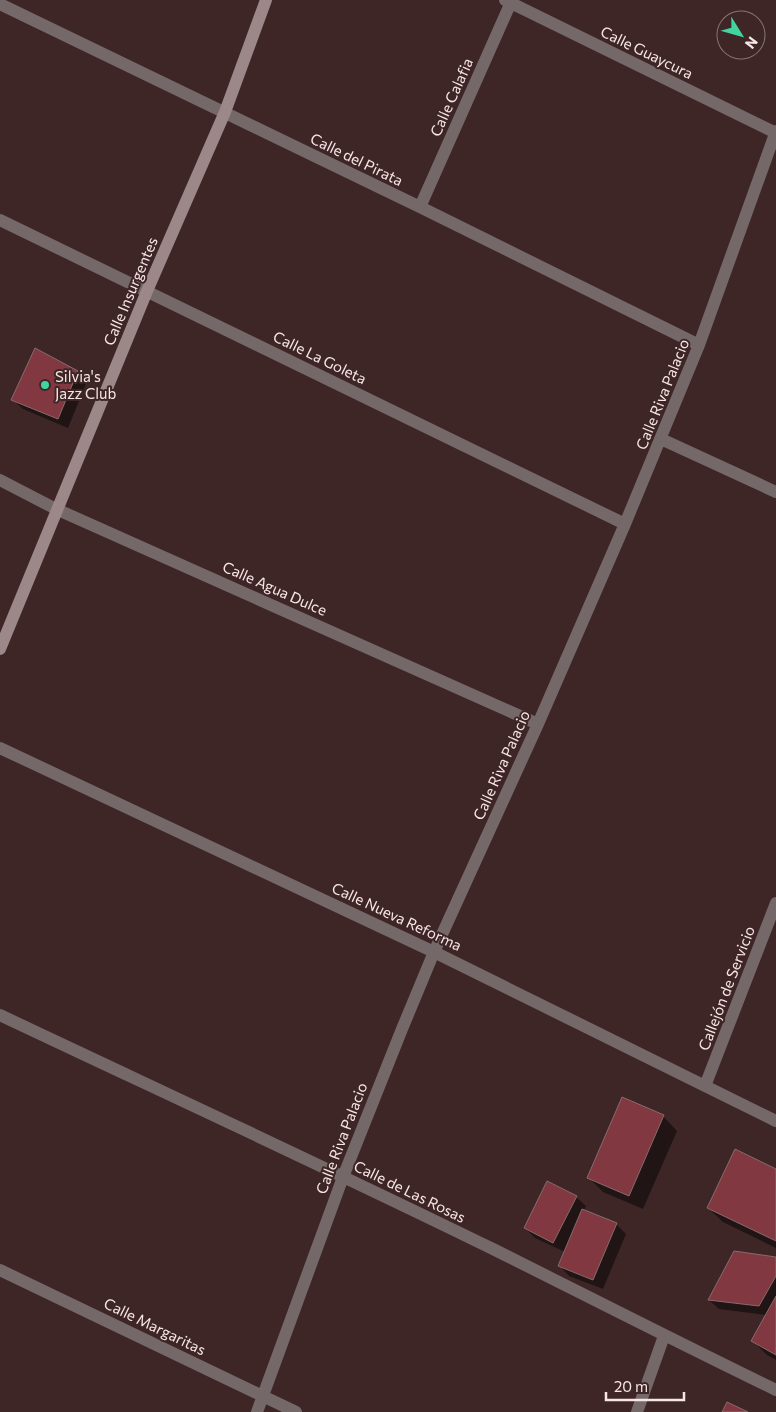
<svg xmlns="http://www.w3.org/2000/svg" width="776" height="1412" font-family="Commissioner,sans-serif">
<rect width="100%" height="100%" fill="#3e2627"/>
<path fill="#0007" d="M77 372 87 381 68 428 23 409 13 400Z
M663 1116 677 1131 643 1209 603 1192 589 1178Z
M776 1170V1248L723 1222 708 1208Z
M576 1197 586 1206 584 1211 616 1224 626 1234 603 1289 569 1276 560 1266 565 1252 535 1238 525 1228Z
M776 1258V1360L767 1355 752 1340 767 1315 719 1309 709 1300Z"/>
<path fill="#813840" stroke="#886b6c" d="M35 348 78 371 58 419 11 400Z
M622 1097 664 1115 629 1196 587 1178Z
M735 1149 776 1169V1241L707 1208Z
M547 1181 577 1196 553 1243 524 1228Z
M582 1209 617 1223 593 1280 558 1266Z
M734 1251 776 1257V1276L759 1306 708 1300Z
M776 1296V1355L751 1341Z
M727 1402 748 1412H722Z"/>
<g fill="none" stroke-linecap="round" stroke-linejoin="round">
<path stroke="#756868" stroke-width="12" d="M505 0 776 133
M0 4 420 207 699 345
M420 207 512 0
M0 220 625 524
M661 439 776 492
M0 480 56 509 538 724
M0 748 434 952 776 1121
M0 1015C165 1093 330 1169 493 1249 587 1296 681 1344 776 1390
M705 1086 776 903
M0 1270 296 1412
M257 1412 343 1177 402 1029 434 952 538 724 625 524 699 345 776 131
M637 1412 664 1336"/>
<path stroke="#9d8889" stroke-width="12" d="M0 649 147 291 225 112 266 0"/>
</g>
<circle fill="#41d4a1" stroke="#3e2627" stroke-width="2" cx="45" cy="385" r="5"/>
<g text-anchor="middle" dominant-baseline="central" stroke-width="4" stroke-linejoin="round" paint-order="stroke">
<g font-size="15" fill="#f8e6e7" stroke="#3e2627">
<text transform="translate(647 52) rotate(26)">Calle Guaycura</text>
<text transform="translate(451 97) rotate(-66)">Calle Calafia</text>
<text transform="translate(357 159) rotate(26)">Calle del Pirata</text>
<text transform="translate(130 291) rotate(-67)">Calle Insurgentes</text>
<text transform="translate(320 357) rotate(26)">Calle La Goleta</text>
<text transform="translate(662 394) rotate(-68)">Calle Riva Palacio</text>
<text transform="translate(275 588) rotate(24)">Calle Agua Dulce</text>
<text transform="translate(501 765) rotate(-66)">Calle Riva Palacio</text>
<text transform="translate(397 916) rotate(25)">Calle Nueva Reforma</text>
<text transform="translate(726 988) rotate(-69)">Callejón de Servicio</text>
<text transform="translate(341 1138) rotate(-69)">Calle Riva Palacio</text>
<text transform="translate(410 1191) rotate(26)">Calle de Las Rosas</text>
<text transform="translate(155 1326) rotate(26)">Calle Margaritas</text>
</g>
<g font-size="15" fill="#f8e6e7" stroke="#3e2627" text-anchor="start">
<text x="55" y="376">Silvia's<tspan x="55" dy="17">Jazz Club</tspan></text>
</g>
</g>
<g transform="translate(741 35) rotate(127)"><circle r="24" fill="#3e2627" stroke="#887374"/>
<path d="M0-4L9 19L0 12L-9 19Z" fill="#41d4a1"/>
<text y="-8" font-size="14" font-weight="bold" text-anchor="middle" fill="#f8e6e7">N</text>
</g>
<path d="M606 1392v8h78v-8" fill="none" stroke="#f8e6e7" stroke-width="2.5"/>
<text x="614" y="1392" font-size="15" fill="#f8e6e7" stroke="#3e2627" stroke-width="4" paint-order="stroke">20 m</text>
</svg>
